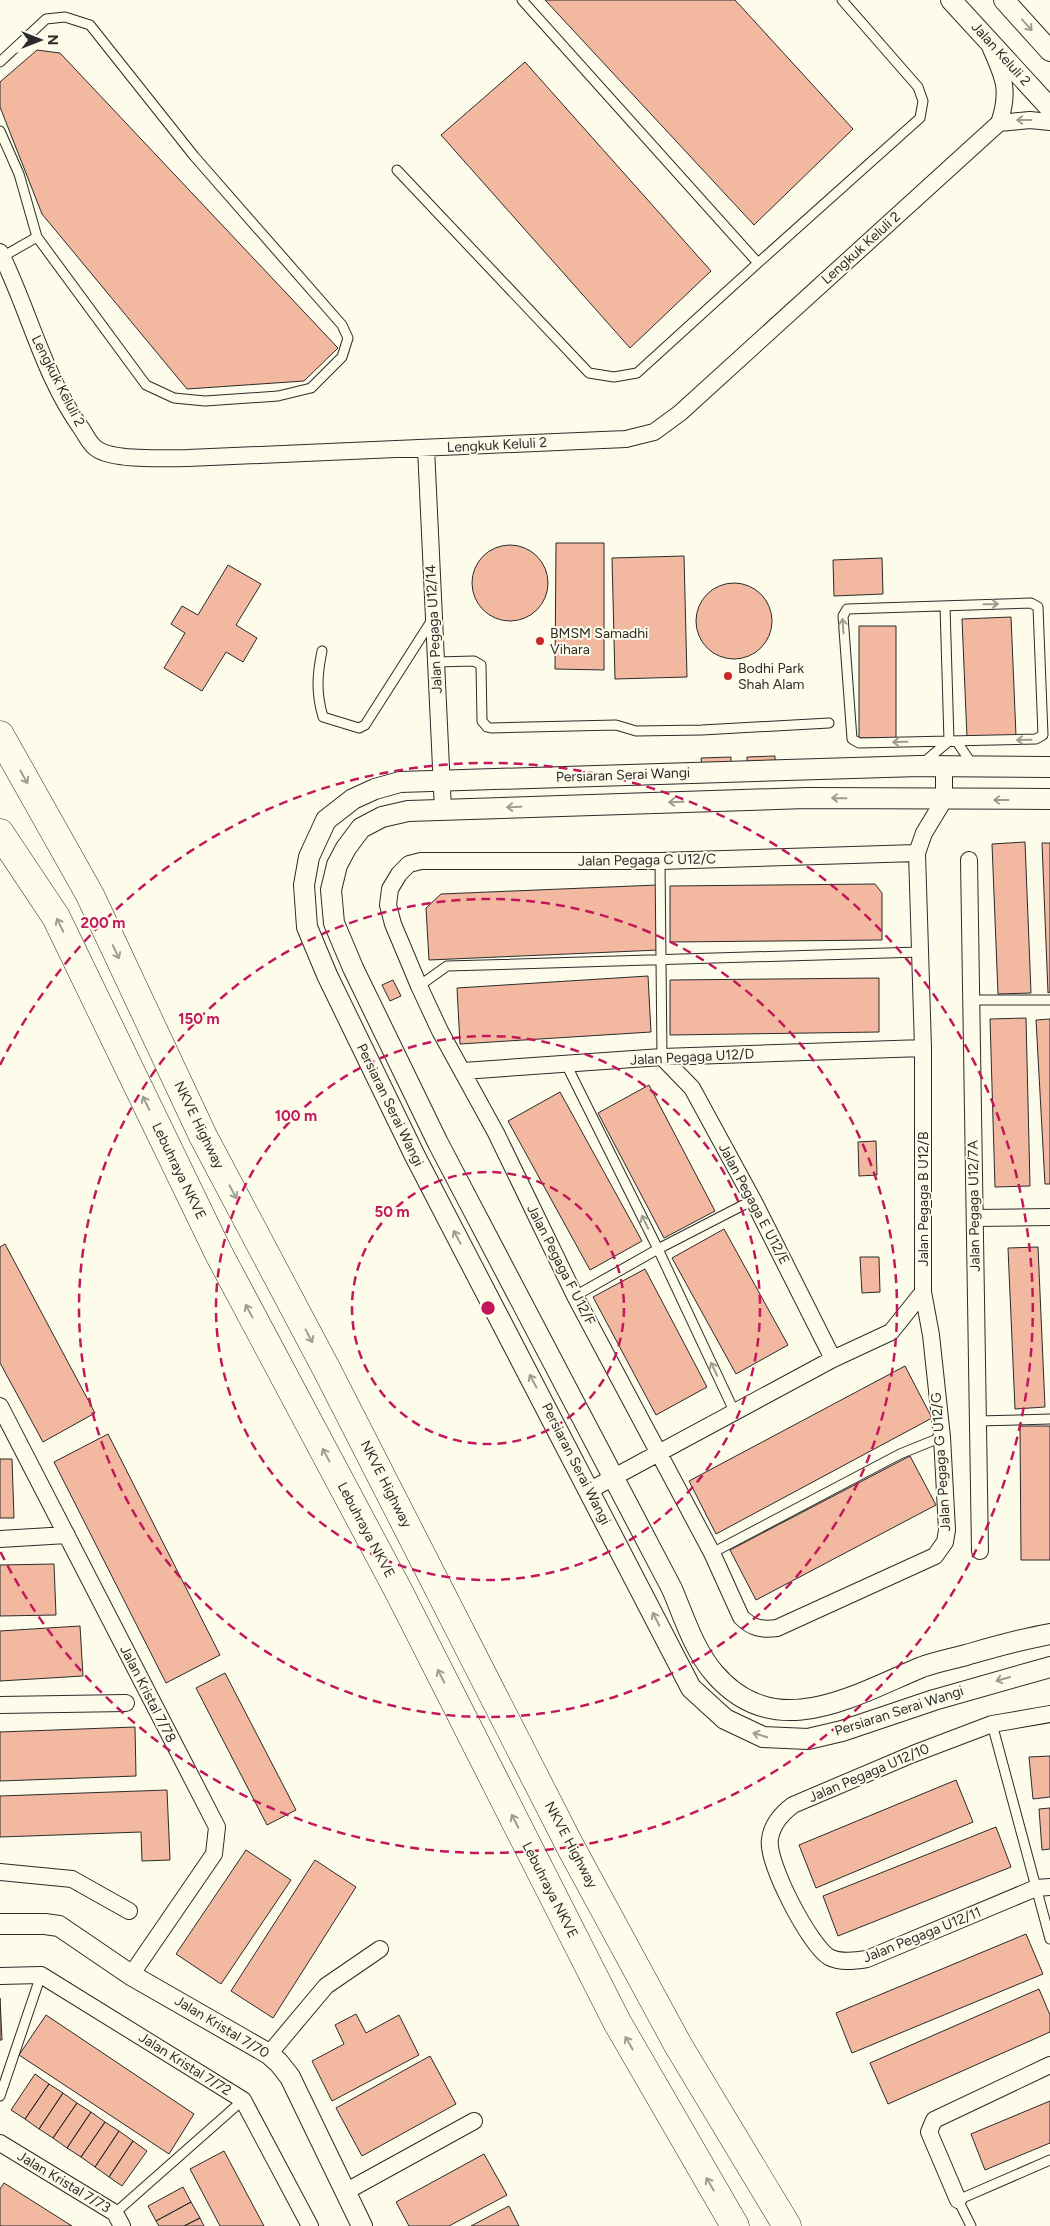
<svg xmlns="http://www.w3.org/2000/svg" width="1050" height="2226" font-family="Figtree,sans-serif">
<rect width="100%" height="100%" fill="#fdfbea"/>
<path fill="#f2b8a0" stroke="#2b2b2b" d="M545 0H735L853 129 754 225Z
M37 50 60 53 338 348 304 381 187 389 42 214 0 107V82Z
M525 62 711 271 630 348 441 135Z
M556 543H604V670L555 669Z
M472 583a38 38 0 1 1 76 0a38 38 0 1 1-76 0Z
M684 556 687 677 615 679 612 558Z
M882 558 883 594 834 596 833 560Z
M228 565 261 584 236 625 257 638 243 662 226 652 202 691 164 668 185 633 171 624 182 606 198 615Z
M696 621a38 38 0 1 1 76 0a38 38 0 1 1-76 0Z
M1011 617 1016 736 967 738 962 619Z
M859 626H896V738H859Z
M775 756V765L747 766V757Z
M731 757V766L702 767 701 758Z
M1025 842 1031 993 998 994 992 844Z
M1042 843H1050V992L1048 993Z
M875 884 882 893V940L670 942V886Z
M657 885 659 950 429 960 426 908 441 894Z
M648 976 651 1032 460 1044 457 988Z
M879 978V1032L670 1035V980Z
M393 980 401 996 390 1001 382 985Z
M1026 1018 1030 1186 995 1187 990 1019Z
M1050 1019V1184H1045L1036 1020Z
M649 1085 715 1211 664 1238 598 1113Z
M560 1092 642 1241 590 1270 508 1121Z
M876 1141 877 1175 859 1176 858 1142Z
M724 1229 788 1345 736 1374 672 1258Z
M5 1244 95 1413 43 1442 0 1363V1247Z
M1038 1247 1045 1407 1015 1409 1008 1248Z
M860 1257H879L880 1292 862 1293Z
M645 1269 707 1387 656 1415 593 1297Z
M905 1366 932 1418 716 1534 689 1481Z
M1020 1426H1050V1560H1021Z
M108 1434 220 1655 166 1683 54 1462Z
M910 1456 936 1505 756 1600 730 1550Z
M0 1459H12L14 1518H0Z
M54 1564 56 1615 0 1616V1565Z
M80 1626 83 1676 0 1681V1631Z
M225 1673 296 1810 267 1825 196 1688Z
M135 1727 136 1776 0 1781V1732Z
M1050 1756V1797L1033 1799 1029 1757Z
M956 1780 973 1822 816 1888 799 1845Z
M167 1790 170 1860 142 1861 141 1832 0 1837V1796Z
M1050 1808V1849L1042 1850 1039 1809Z
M996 1827 1011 1867 838 1936 823 1896Z
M246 1850 291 1880 221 1984 176 1954Z
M315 1860 356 1887 273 2018 231 1991Z
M1026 1934 1043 1974 852 2053 836 2013Z
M1039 1989 1050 2015V2032L888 2104 870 2063Z
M0 1998 2 2040H0Z
M356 2014 366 2033 399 2015 419 2055 332 2101 312 2061 344 2044 335 2025Z
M46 2015 194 2114 169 2154 19 2055Z
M430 2056 456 2104 362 2156 336 2108Z
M35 2074 49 2084 25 2119 11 2110Z
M49 2084 63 2093 39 2129 25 2119Z
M63 2093 77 2103 53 2138 39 2129Z
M1050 2101V2143L985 2170 971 2134Z
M77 2103 91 2112 67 2148 53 2138Z
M91 2112 105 2122 81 2157 67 2148Z
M105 2122 119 2131 95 2167 81 2157Z
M119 2131 133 2141 109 2177 95 2167Z
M133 2141 147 2151 122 2186 109 2177Z
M224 2151 264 2226H220L190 2169Z
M484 2154 507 2195 449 2226H409L396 2202Z
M4 2183 72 2226H0V2189Z
M183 2187 191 2202 156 2221 148 2206Z
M191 2202 200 2218 184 2226H159L156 2221Z
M509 2206 519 2226H471Z
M200 2218 204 2226H184Z"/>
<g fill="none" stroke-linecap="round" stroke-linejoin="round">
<g stroke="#2b2b2b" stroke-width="11">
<path id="service" d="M0 62 46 19 65 17 90 25 194 156 342 325 348 338 342 357 311 388 278 396 205 401 174 398 146 385 37 237 19 174 0 131
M397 170 589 373 614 377 637 373 758 263 522 0
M2 257 37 237
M758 263 920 118 923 101 918 87 842 0
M945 606 949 741
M322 651C317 675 316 693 323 717L359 728 365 725 432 620
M436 662 474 661 481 665 482 721 487 727 491 728 616 725 636 731 702 730 829 723
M923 763 949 741 1036 739 1043 735 1038 607 1031 603 847 609 843 616 852 739 859 743 949 741 957 742 970 761 974 764
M660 861 662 1057
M419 986 447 966 920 952
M971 1000H1050
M566 1064 658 1249 735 1413
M575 1296 658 1249 753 1200
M978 1421 1050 1419
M712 1553 900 1454 942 1437
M992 1724 1050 1939
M0 2096 41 1975
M115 2213 243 2100
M971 2226 958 2200 1050 2160"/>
</g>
<g stroke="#2b2b2b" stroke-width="18">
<path id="minor" d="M991 49C1004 78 1010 91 999 123
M0 252C29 310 43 375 81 428 86 435 90 445 97 449 114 461 166 458 188 458L626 439 654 432 680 413 999 123 1030 120 1050 122
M426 448 443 810
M917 853 660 861H421L409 864 399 874 390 889 388 905 393 924 419 986 440 1031 496 1133 575 1296 712 1553 741 1617C752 1628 761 1630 777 1628L935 1556 945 1542 947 1530 942 1437 931 1335 923 1292V1048L917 853 924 833 944 800V766
M969 860 980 1551
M662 1057 692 1088 753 1200 833 1359
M463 1071 662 1057 923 1048
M975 1218 1050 1217
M0 1406 217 1827 214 1854 131 1975
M590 1490 833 1359 891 1332 923 1292
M0 1539 67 1535
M0 1705 126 1703
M1050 1714 992 1724 913 1754 793 1805C781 1814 772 1824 770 1839 766 1862 810 1946 829 1957 840 1963 855 1961 867 1959L1036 1888 1050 1887
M0 1872 72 1879 129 1911
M0 1976 41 1975 243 2100 310 2226
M269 2054 326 1986 380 1949
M0 2143 115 2213 122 2226
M345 2192 474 2121
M958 2200 929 2132 934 2120 1050 2065"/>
</g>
<g stroke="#2b2b2b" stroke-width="22">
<path id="tertiary" d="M951 0 1050 108
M1004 0 1050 51
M1050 767 919 766 400 782 375 789 353 799 326 820 309 857 304 885 307 927 327 975 415 1156 691 1688 725 1719 763 1737 808 1739 842 1731 934 1700 1050 1667
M1050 799 806 798 408 811 382 817 361 828 346 848 337 865 331 890 334 923 353 968 438 1143 672 1589C684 1617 694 1650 714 1673 775 1745 854 1695 922 1667 936 1662 951 1659 966 1655 994 1647 1021 1639 1050 1634
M0 1924H45L59 1926 131 1975 269 2054 279 2063 290 2077 362 2226"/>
</g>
<g stroke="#2b2b2b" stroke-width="29">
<path id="motorway" d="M0 735 90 895 203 1136 327 1370 569 1844 678 2045 787 2226
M0 833 56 917 219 1254 398 1590 617 2022 735 2226"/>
</g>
<use href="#service" stroke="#fdfbea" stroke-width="9"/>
<use href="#minor" stroke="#fdfbea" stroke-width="16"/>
<use href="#tertiary" stroke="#fdfbea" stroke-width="20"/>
<use href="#motorway" stroke="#fdfbea" stroke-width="28"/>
</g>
<defs><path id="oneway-shaft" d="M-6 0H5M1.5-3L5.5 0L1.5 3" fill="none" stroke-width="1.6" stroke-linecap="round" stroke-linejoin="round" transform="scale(1.25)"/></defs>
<g stroke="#9e9d94">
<use href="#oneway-shaft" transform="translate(1027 25) rotate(48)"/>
<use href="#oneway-shaft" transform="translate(1024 120) rotate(180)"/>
<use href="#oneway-shaft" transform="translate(991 604) rotate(-1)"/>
<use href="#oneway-shaft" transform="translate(843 626) rotate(-94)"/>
<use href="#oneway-shaft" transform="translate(1024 740) rotate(179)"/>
<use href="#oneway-shaft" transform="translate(900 742) rotate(179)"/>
<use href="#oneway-shaft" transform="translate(24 777) rotate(61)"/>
<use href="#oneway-shaft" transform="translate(839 798) rotate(-179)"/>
<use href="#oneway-shaft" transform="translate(1001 800) rotate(180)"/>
<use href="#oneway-shaft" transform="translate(676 802) rotate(178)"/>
<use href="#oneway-shaft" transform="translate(514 807) rotate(178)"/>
<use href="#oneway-shaft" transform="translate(60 925) rotate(-116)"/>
<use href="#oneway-shaft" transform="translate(116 952) rotate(65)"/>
<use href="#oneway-shaft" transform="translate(146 1103) rotate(-116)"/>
<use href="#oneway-shaft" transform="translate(233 1192) rotate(62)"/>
<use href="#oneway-shaft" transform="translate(645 1222) rotate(-116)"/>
<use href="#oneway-shaft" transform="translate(457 1237) rotate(-118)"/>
<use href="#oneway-shaft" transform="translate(249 1311) rotate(-118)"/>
<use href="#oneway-shaft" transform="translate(309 1336) rotate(62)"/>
<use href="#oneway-shaft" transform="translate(714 1369) rotate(-115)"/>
<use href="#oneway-shaft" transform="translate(533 1381) rotate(-118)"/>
<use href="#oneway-shaft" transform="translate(326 1455) rotate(-118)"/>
<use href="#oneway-shaft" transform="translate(656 1619) rotate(-117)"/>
<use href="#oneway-shaft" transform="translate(441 1676) rotate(-117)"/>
<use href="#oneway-shaft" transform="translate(1003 1679) rotate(164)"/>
<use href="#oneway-shaft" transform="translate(760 1735) rotate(-162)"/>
<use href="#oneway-shaft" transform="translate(515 1821) rotate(-117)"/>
<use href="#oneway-shaft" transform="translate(629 2043) rotate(-120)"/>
<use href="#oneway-shaft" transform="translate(710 2184) rotate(-120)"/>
</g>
<g fill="none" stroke="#c2185b" stroke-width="2.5" stroke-dasharray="9 6">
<circle cx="488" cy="1308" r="136"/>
<circle cx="488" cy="1308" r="272"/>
<circle cx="488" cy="1308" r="409"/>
<path d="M0 1065A545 545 0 1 1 0 1551"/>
</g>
<g fill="#c62828" stroke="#fdfbea" stroke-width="2">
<circle cx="540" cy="641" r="5"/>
<circle cx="728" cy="676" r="5"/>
</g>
<g text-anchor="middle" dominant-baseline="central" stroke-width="4" stroke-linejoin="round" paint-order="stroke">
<g font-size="14" fill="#2b2b2b" stroke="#fdfbea">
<text transform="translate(1001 54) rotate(48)">Jalan Keluli 2</text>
<text transform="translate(861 248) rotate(-42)">Lengkuk Keluli 2</text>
<text transform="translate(58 381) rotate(63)">Lengkuk Keluli 2</text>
<text transform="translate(497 445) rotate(-3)">Lengkuk Keluli 2</text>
<text transform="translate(434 629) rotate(-93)">Jalan Pegaga U12/14</text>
<text transform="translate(623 775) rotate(-2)">Persiaran Serai Wangi</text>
<text transform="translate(647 860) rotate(-1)">Jalan Pegaga C U12/C</text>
<text transform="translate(692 1057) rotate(-3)">Jalan Pegaga U12/D</text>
<text transform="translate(390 1105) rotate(64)">Persiaran Serai Wangi</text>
<text transform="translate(199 1125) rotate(64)">NKVE Highway</text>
<text transform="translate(179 1171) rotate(64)">Lebuhraya NKVE</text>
<text transform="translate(923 1199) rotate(-90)">Jalan Pegaga B U12/B</text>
<text transform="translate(754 1204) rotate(62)">Jalan Pegaga E U12/E</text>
<text transform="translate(974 1206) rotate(-91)">Jalan Pegaga U12/7A</text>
<text transform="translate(561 1265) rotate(63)">Jalan Pegaga F U12/F</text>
<text transform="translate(941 1462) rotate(-94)">Jalan Pegaga G U12/G</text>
<text transform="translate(576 1464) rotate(63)">Persiaran Serai Wangi</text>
<text transform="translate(386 1484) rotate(63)">NKVE Highway</text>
<text transform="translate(366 1530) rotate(62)">Lebuhraya NKVE</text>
<text transform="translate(148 1694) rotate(63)">Jalan Kristal 7/78</text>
<text transform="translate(899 1711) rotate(-18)">Persiaran Serai Wangi</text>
<text transform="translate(869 1773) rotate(-23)">Jalan Pegaga U12/10</text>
<text transform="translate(571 1845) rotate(62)">NKVE Highway</text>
<text transform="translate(550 1890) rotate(63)">Lebuhraya NKVE</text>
<text transform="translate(922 1935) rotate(-22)">Jalan Pegaga U12/11</text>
<text transform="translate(222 2027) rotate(31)">Jalan Kristal 7/70</text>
<text transform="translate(185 2064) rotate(32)">Jalan Kristal 7/72</text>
<text transform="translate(64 2182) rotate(31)">Jalan Kristal 7/73</text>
</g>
<g font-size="14" fill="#2b2b2b" stroke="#fdfbea" text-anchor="start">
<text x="550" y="633">BMSM Samadhi<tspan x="550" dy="16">Vihara</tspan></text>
<text x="738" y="668">Bodhi Park<tspan x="738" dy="16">Shah Alam</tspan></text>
</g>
</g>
<circle cx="488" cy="1308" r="8" fill="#c2185b" stroke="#fdfbea" stroke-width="2.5"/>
<g font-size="15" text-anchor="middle" font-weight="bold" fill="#c2185b" stroke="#fdfbea" stroke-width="4" stroke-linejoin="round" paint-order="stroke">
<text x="103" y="928">200 m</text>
<text x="199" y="1024">150 m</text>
<text x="296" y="1121">100 m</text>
<text x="392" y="1217">50 m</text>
</g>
<g transform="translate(40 40) rotate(90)" stroke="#fdfbea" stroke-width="4" paint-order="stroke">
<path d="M0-4L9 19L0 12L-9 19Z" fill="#2b2b2b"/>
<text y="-8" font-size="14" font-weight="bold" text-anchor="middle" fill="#2b2b2b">N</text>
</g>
</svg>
